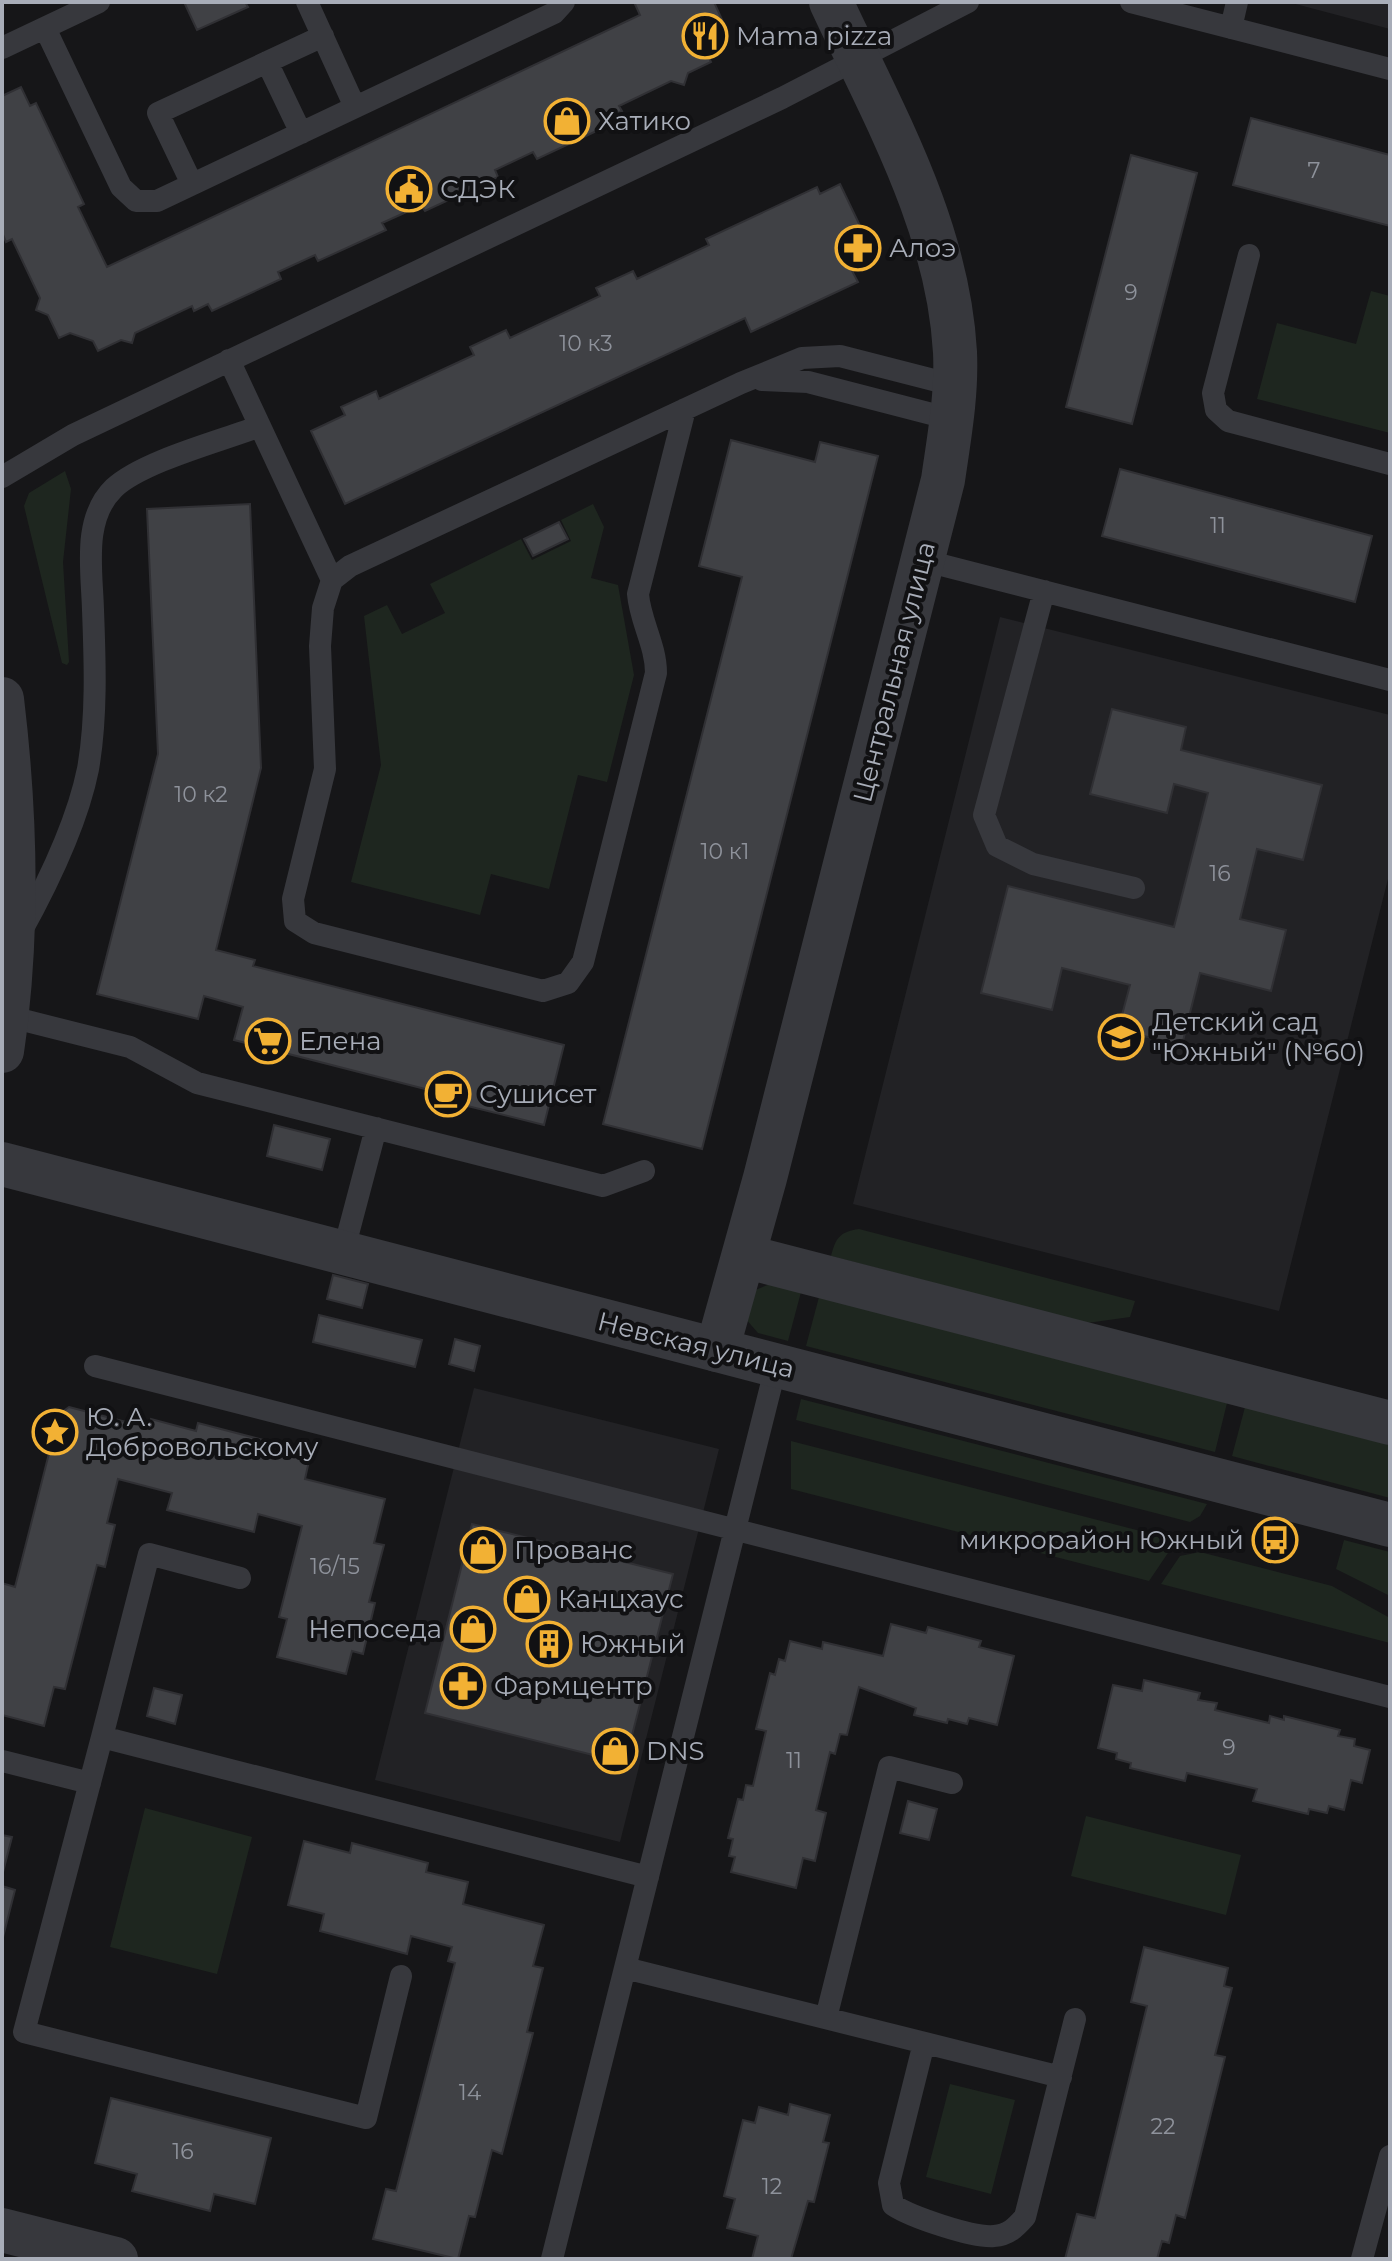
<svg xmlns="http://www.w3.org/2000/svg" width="1392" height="2261" font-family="Montserrat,sans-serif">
<rect width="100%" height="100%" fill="#161618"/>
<path fill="#222225" d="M1288 2H1390V29Z
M1000 617 1390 715V871L1279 1311 853 1204Z
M474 1388 719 1449 620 1842 375 1780Z"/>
<path fill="#1e261f" d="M1371 291 1390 296V433L1257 399 1277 323 1356 344Z
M65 471 71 489 63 562 69 662 67 665 62 663 24 506 29 493Z
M593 504 604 527 591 578 618 585 634 675 607 782 578 775 549 889 491 874 480 915 351 882 381 765 364 616 387 605 402 634 445 613 430 584 521 539 532 560 571 541 561 520Z
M859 1229 1135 1301 1130 1317 1087 1323 831 1256C836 1238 839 1232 859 1229Z
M770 1284 801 1292 788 1341 758 1333 745 1318 753 1291Z
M819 1297 1227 1403 1215 1452 806 1346Z
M801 1399 1207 1504 1200 1516 1190 1522 796 1420Z
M1245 1407 1390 1445V1498L1232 1456Z
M791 1441 1156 1535 1172 1547 1149 1581 791 1489Z
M1344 1540 1390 1552V1596L1336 1569Z
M1200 1552 1332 1586 1390 1618V1643L1161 1584 1180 1556Z
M145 1808 252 1837 217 1974 110 1947Z
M1086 1816 1241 1855 1226 1915 1071 1876Z
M950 2084 1015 2100 991 2194 926 2177Z"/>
<path fill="#404145" stroke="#303034" stroke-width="2" d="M184 2H245L248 7 197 30Z
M634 2H714L724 24 714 29 706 51 711 62 688 73 684 85 671 81 619 106 622 111 601 120 605 127 537 159 533 152 495 170 498 177 425 211 421 205 402 214 382 223 386 230 318 261 315 255 278 272 281 279 212 311 208 304 194 311 192 306 135 333 132 343 121 340 98 351 93 341 70 333 59 338 48 315 36 310 40 298 12 239 6 242 2 232V96L21 87 30 106 36 103 84 204 78 207 107 267 640 15Z
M1251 118 1390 155V226L1233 185Z
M1131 155 1197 173 1132 424 1066 407Z
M840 184 875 257 851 269 858 282 751 332 745 318 345 504 311 431 345 415 341 407 376 391 379 399 474 355 470 347 506 330 510 338 600 296 596 288 633 271 637 279 709 245 706 239 817 187 820 194Z
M731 440 815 462 820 442 878 456 702 1149 603 1124 742 577 699 566Z
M1120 469 1372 536 1355 602 1102 536Z
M250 504 261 768 216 950 255 960 253 966 564 1045 544 1125 427 1096 429 1090 234 1040 243 1007 204 996 198 1019 97 994 158 754 147 509Z
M559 522 568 539 533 556 524 539Z
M1112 709 1186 727 1181 750 1322 785 1303 860 1257 849 1240 919 1286 930 1271 991 1200 973 1182 1045 1118 1030 1130 985 1062 968 1052 1010 981 993 1008 886 1174 927 1208 793 1174 784 1167 813 1090 794Z
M274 1125 330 1139 322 1170 267 1156Z
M333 1275 368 1284 362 1308 327 1299Z
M319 1315 422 1340 415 1367 313 1342Z
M455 1339 480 1346 474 1371 449 1364Z
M69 1407 149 1428 151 1419 196 1431 198 1423 271 1442 268 1451 309 1461 305 1479 385 1499 374 1543 384 1545 369 1602 375 1603 363 1654 352 1651 346 1674 277 1657 287 1619 279 1617 302 1526 258 1514 254 1532 167 1510 172 1493 118 1479 107 1523 115 1525 105 1567 97 1565 65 1689 54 1687 44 1726 2 1715V1583L15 1587 59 1414Z
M472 1524 673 1574 625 1763 425 1713Z
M891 1624 926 1633 928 1627 981 1641 979 1647 1014 1656 997 1725 969 1718 967 1724 948 1719 947 1723 914 1715 916 1708 859 1687 847 1735 840 1734 835 1754 830 1752 816 1810 826 1813 815 1861 803 1858 796 1888 731 1872 735 1857 729 1856 733 1839 728 1838 738 1799 743 1800 746 1785 753 1786 766 1731 756 1729 770 1673 775 1675 779 1659 785 1661 790 1641 822 1649 823 1642 883 1656Z
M1144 1680 1200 1693 1198 1700 1217 1703 1215 1710 1269 1723 1270 1716 1284 1720V1716L1340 1730 1338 1736 1355 1739 1354 1746 1370 1750 1362 1783 1351 1780 1344 1810 1329 1806 1327 1813 1309 1809 1308 1814 1253 1801 1257 1789 1187 1773 1185 1781 1130 1768 1131 1763 1116 1759 1117 1753 1098 1748 1113 1685 1142 1691Z
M154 1688 182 1695 175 1724 147 1716Z
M908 1801 937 1809 929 1840 900 1833Z
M2 1835 12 1837 2 1876Z
M304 1841 350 1853 352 1843 428 1863 426 1872 468 1882 463 1904 544 1925 533 1966 543 1968 527 2032 533 2033 502 2154 492 2150 475 2217 469 2216 458 2259 373 2239 386 2189 396 2191 455 1963 448 1961 452 1947 411 1936 407 1954 320 1931 324 1914 288 1905Z
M2 1886 15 1890 2 1941Z
M1144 1947 1228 1968 1224 1986 1232 1988 1215 2055 1225 2057 1185 2218 1176 2215 1169 2243 1162 2241 1157 2259H1065L1077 2214 1095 2218 1147 2006 1131 2002Z
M111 2098 271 2138 255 2204 214 2194 210 2211 132 2191 137 2174 95 2163Z
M790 2104 830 2115 823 2142 829 2143 814 2202 808 2201 791 2259H752L758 2236 727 2228 735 2199 724 2196 743 2120 755 2123 759 2107 788 2115Z"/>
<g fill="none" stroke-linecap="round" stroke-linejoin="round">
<path stroke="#37383d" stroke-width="22" d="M307 2 355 107
M1131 2 1390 69
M45 28 121 187 136 201H157L554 13 564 2
M1231 28 1237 2
M2 48 99 2
M267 62 301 133
M192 184 158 113 323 36
M1249 255 1213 393 1216 410 1228 421 1390 464
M229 360 332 580
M762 380 808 382 951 419
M685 409 638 594C640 621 656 645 656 673L583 962 568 983 543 991 314 933 295 921 293 899 325 769 320 646 323 608 332 580 350 566 741 383 802 358 840 356 953 385
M2 477 73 435 782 98 968 2
M922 560 1390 680
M1044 591 984 815 997 846 1033 864 1134 888
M21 932C48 883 77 824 88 769 97 718 95 662 93 610 92 570 82 519 114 488 143 461 221 441 260 426
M7 1016 130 1047 197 1083 603 1186 644 1171
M343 1253 376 1128
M95 1366 1390 1697
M240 1578 149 1554 102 1737 648 1877
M102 1737 24 2032 366 2118 401 1976
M2 1761 90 1783
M625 1968 1061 2077
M826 2018 889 1767 952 1783
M924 2043 889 2183 893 2205C911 2217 973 2238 994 2236 1009 2235 1016 2227 1025 2217L1075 2019
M552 2259 776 1366
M1362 2259 1390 2156"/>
<path stroke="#37383d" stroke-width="44" d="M2 699C16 816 19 935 2 1051
M2 1164 717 1350
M2 2230 116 2259"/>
<path stroke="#37383d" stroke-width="44" d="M831 2C883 114 948 226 955 352 957 395 949 438 943 480L765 1178 717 1350 1390 1525
M744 1256 1390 1423"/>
</g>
<defs>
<g id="restaurant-ring" transform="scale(2.3)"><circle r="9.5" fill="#111113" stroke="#f2b134" stroke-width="1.5"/><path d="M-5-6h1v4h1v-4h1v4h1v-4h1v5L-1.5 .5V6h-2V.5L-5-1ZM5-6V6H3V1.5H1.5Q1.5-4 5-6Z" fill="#f2b134"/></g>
<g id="shop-ring" transform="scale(2.3)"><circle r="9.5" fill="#111113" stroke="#f2b134" stroke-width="1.5"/><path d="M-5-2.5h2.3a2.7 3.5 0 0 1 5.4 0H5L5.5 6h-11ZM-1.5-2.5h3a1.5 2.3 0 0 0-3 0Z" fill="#f2b134"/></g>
<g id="civic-ring" transform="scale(2.3)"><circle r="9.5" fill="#111113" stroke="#f2b134" stroke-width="1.5"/><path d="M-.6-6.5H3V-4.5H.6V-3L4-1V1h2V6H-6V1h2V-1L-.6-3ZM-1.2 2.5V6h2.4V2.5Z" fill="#f2b134"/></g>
<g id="pharmacy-ring" transform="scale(2.3)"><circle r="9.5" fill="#111113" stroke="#f2b134" stroke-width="1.5"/><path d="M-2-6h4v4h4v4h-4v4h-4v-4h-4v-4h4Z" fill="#f2b134"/></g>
<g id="school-ring" transform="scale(2.3)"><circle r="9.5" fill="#111113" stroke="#f2b134" stroke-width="1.5"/><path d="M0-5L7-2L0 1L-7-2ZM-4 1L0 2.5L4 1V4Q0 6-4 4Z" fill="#f2b134"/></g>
<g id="supermarket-ring" transform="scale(2.3)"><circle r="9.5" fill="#111113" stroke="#f2b134" stroke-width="1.5"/><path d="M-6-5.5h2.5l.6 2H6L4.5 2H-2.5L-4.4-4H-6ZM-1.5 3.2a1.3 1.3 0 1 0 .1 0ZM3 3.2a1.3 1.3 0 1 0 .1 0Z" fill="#f2b134"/></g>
<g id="cafe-ring" transform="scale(2.3)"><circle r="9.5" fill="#111113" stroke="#f2b134" stroke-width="1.5"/><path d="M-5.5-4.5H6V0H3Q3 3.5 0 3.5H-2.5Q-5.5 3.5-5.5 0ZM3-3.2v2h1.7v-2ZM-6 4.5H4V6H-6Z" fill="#f2b134"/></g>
<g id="sight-ring" transform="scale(2.3)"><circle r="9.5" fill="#111113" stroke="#f2b134" stroke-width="1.5"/><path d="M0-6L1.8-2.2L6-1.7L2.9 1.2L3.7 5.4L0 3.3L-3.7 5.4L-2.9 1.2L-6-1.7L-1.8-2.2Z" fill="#f2b134"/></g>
<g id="bus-ring" transform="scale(2.3)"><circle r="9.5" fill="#111113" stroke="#f2b134" stroke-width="1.5"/><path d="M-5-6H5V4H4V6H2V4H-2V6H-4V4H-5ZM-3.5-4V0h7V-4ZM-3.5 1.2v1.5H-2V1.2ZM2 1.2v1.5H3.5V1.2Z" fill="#f2b134"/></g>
<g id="building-ring" transform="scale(2.3)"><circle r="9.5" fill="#111113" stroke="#f2b134" stroke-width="1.5"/><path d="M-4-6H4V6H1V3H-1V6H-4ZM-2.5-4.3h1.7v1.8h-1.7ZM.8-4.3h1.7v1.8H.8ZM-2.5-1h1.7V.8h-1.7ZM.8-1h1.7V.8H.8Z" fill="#f2b134"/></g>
</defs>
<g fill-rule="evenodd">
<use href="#restaurant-ring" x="705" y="36"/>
<use href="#shop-ring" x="567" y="121"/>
<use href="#civic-ring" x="409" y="189"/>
<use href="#pharmacy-ring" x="858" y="248"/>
<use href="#school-ring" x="1121" y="1037"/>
<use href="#supermarket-ring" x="268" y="1041"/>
<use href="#cafe-ring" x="448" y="1094"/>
<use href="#sight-ring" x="55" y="1432"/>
<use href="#bus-ring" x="1275" y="1540"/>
<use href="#shop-ring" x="483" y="1550"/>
<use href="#shop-ring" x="527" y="1599"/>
<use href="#shop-ring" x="473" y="1629"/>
<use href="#building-ring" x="549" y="1644"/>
<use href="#pharmacy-ring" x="463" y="1686"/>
<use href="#shop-ring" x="615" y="1751"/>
</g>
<g text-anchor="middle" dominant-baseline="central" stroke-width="8" stroke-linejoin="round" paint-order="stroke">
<g font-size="22" fill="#8e929b">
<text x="1314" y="170">7</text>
<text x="1131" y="292">9</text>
<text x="586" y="343">10 к3</text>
<text x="1218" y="525">11</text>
<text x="201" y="794">10 к2</text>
<text x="725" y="851">10 к1</text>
<text x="1220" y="873">16</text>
<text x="335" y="1566">16/15</text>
<text x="1229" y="1747">9</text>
<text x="794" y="1760">11</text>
<text x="470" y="2092">14</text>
<text x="1163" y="2126">22</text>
<text x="183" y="2151">16</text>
<text x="772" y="2186">12</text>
</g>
<g font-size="26" fill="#a8adb8" stroke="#111113" text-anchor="start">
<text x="736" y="36">Mama pizza</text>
<text x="598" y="121">Хатико</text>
<text x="440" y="189">СДЭК</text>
<text x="889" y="248">Алоэ</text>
<text x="1152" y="1022">Детский сад<tspan x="1152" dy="30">"Южный" (№60)</tspan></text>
<text x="299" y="1041">Елена</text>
<text x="479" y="1094">Сушисет</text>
<text x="86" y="1417">Ю. А.<tspan x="86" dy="30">Добровольскому</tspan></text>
<text x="1244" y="1540" text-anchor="end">микрорайон Южный</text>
<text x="514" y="1550">Прованс</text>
<text x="558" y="1599">Канцхаус</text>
<text x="442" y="1629" text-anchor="end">Непоседа</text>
<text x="580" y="1644">Южный</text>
<text x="494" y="1686">Фармцентр</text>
<text x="646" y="1751">DNS</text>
</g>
<g font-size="26" fill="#a8adb8" stroke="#111113">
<text transform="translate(894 672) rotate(-76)">Центральная улица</text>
<text transform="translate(696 1345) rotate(14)">Невская улица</text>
</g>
</g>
<rect width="1392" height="2261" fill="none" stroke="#a8adb8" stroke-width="8"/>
</svg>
